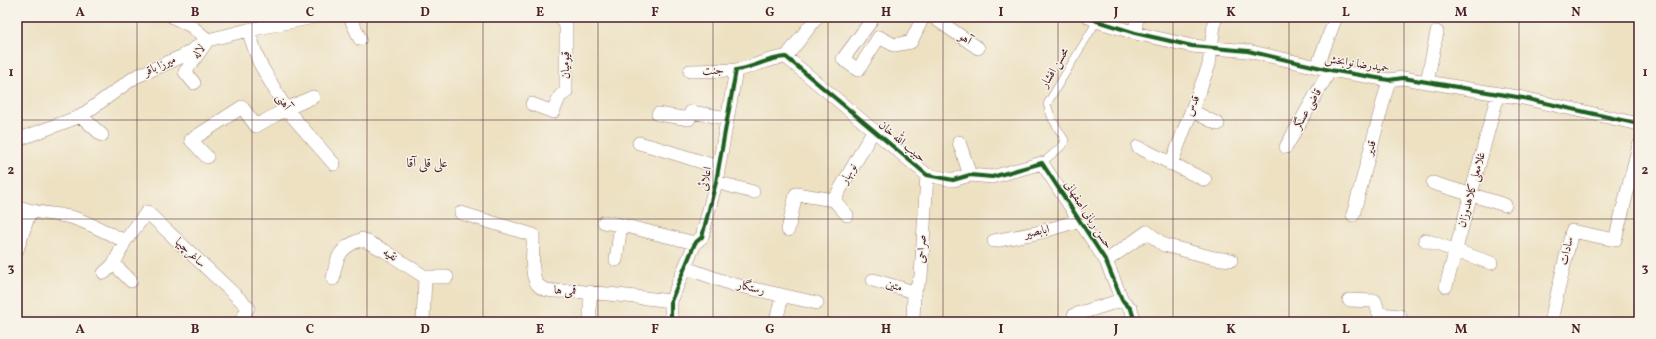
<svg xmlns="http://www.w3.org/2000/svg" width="1656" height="339" font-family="Vollkorn,Amiri,serif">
<rect width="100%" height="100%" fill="#f7f3e8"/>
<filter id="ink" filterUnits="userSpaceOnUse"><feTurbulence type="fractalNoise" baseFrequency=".025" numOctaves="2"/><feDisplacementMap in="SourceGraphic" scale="8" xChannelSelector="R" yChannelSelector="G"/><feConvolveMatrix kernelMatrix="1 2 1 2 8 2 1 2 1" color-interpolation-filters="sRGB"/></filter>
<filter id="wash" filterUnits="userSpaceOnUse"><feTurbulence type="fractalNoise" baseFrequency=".012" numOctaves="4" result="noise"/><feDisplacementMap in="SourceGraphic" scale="16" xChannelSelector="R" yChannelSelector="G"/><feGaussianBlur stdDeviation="0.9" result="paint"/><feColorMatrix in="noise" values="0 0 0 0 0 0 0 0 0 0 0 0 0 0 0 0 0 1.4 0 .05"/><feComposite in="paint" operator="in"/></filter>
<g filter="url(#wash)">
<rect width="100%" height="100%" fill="#ede1c2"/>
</g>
<g filter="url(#ink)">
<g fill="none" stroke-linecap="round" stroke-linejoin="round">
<g stroke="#9c8076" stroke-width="8">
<path id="lane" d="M1042 163 1063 145 1065 140 1052 119 1047 104 1097 21"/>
</g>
<g stroke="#9c8076" stroke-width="14">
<path id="street" d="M173 17 191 26 208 40 185 72 194 83
M350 17 360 39
M871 17V21L843 59 858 70 879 37 894 45 911 42 923 17
M933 17 978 48
M1089 17 1097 21 1135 33 1192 46 1248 51 1330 70 1389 80 1403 78 1523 98 1639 124
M248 30 259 62 286 109 334 164
M1135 33 1137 17
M786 57 817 17
M1317 67 1336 17
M690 71 736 70
M1427 82 1437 32
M532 104 553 112 560 96 566 92V26L561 17
M1192 111 1218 124
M658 114 689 119 691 112 727 118
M81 116 102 135
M17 140 81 116 135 77 183 56 208 40 248 30 314 17
M959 142 970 175
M639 143C666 150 691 159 718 167
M1138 147 1205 180
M1286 147 1330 70
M207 157 191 140 242 107 256 126 286 109 313 97
M1171 164 1209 65 1215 17
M716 182 753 192
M1433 183 1505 205
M17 206C33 214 57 213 74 218 92 224 109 234 125 241
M461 213 533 235C534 249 529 275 538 285 545 293 561 291 570 291 604 293 638 297 671 301
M847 215 834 200 873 131
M1353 215 1389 80
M604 222 621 225
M788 230 796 194 834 200
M1425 240 1491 263
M994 241 1041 232 1080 220
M17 250 30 211
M616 260 621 225 695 243
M1106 261 1147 232 1164 245 1214 258 1231 260
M114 264 131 281
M686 268 731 284 817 303
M104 273 114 264 125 241 147 212 248 307 241 322
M425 277H447
M333 279C336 257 340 247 362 239L385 251 425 277 423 322
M873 280 914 292
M1446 286 1498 94
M590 292V322
M1349 300 1375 301 1379 314 1400 316 1401 322
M1074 315 1122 300
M1552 316 1572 231 1615 240 1639 145
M671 322V301L695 243 702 237 716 182 736 70C755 67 768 58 786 57L927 175 953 180 970 175 992 177 1042 163 1106 261 1122 300 1131 309 1135 322
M776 322 782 295
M913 322 914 292 921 277 927 175"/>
</g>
<use href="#lane" stroke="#fff" stroke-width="7"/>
<use href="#street" stroke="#fff" stroke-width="13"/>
<g stroke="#f7f3e8" stroke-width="6">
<path id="cycleway" d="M1089 17 1097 21 1135 33 1192 46 1248 51 1330 70 1389 80 1403 78 1523 98 1639 124
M671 322V301L695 243 702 237 716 182 736 70C755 67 768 58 786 57L927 175 953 180 970 175 992 177 1042 163 1106 261 1122 300 1131 309 1135 322"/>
</g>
<use href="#cycleway" stroke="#1b5e20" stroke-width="4"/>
</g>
</g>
<path fill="none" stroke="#4a1f2b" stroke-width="1" stroke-opacity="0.55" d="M137 17V322M252 17V322M367 17V322M483 17V322M598 17V322M713 17V322M828 17V322M943 17V322M1058 17V322M1173 17V322M1289 17V322M1404 17V322M1519 17V322M17 120H1639M17 219H1639"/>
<g text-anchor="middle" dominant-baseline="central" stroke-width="3" stroke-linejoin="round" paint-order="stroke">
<g font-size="12" fill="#4a1f2b" stroke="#f7f3e8">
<text transform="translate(965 39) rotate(34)">آهو</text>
<text transform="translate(199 52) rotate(-55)">لاله</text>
<text transform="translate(1357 64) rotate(9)">حمیدرضا نوابخش</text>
<text transform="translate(566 65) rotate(-90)">قیومیان</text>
<text transform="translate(160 66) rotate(-24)">میرزا باقر</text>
<text transform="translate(1055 68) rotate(-59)">محسن افشار</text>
<text transform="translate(713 71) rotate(-1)">جنت</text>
<text transform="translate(283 102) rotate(57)">آهنی</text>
<text transform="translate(1193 106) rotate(-69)">قدس</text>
<text transform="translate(1308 109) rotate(-60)">قاضی عسگر</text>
<text transform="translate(902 142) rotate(40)">حبیب الله خان</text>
<text transform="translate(1371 148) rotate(-75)">قدیر</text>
<text transform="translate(849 174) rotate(-60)">نوبهار</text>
<text transform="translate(706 179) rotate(-78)">اعلائی</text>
<text transform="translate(1472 190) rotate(-75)">غلامعلی کلاهدوزان</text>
<text transform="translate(1088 215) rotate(57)">حسن ربانی اصفهانی</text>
<text transform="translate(1037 232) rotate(-13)">ابابصیر</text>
<text transform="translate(922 249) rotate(-87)">صراحی</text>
<text transform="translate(1567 251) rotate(-77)">سادات</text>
<text transform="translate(190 253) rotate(43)">ساغرچیها</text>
<text transform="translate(390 255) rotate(32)">نقیه</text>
<text transform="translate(894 286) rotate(17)">متین</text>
<text transform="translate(751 288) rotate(13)">رستگار</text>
<text transform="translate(565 291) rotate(2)">قمی ها</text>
</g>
<g font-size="13" fill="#4a1f2b" stroke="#f7f3e8">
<text x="427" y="164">علی قلی آقا</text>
</g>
</g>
<rect width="1656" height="339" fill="none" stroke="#f7f3e8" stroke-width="44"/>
<rect x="22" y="22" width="1612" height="295" fill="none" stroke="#4a1f2b" stroke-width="1.5"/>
<g font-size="13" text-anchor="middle" font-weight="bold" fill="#4a1f2b">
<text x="80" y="16">A</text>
<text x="195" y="16">B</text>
<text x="310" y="16">C</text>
<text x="425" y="16">D</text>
<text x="540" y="16">E</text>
<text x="655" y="16">F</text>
<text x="770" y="16">G</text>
<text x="886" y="16">H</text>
<text x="1001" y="16">I</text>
<text x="1116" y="16">J</text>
<text x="1231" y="16">K</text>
<text x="1346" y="16">L</text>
<text x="1461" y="16">M</text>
<text x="1576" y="16">N</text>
<text x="11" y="76">1</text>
<text x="1645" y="76">1</text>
<text x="11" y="174">2</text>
<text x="1645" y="174">2</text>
<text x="11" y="272">3</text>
<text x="1645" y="272">3</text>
<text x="80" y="333">A</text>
<text x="195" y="333">B</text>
<text x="310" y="333">C</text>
<text x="425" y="333">D</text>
<text x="540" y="333">E</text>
<text x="655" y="333">F</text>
<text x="770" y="333">G</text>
<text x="886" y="333">H</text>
<text x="1001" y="333">I</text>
<text x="1116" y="333">J</text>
<text x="1231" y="333">K</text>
<text x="1346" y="333">L</text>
<text x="1461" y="333">M</text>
<text x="1576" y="333">N</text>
</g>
</svg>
